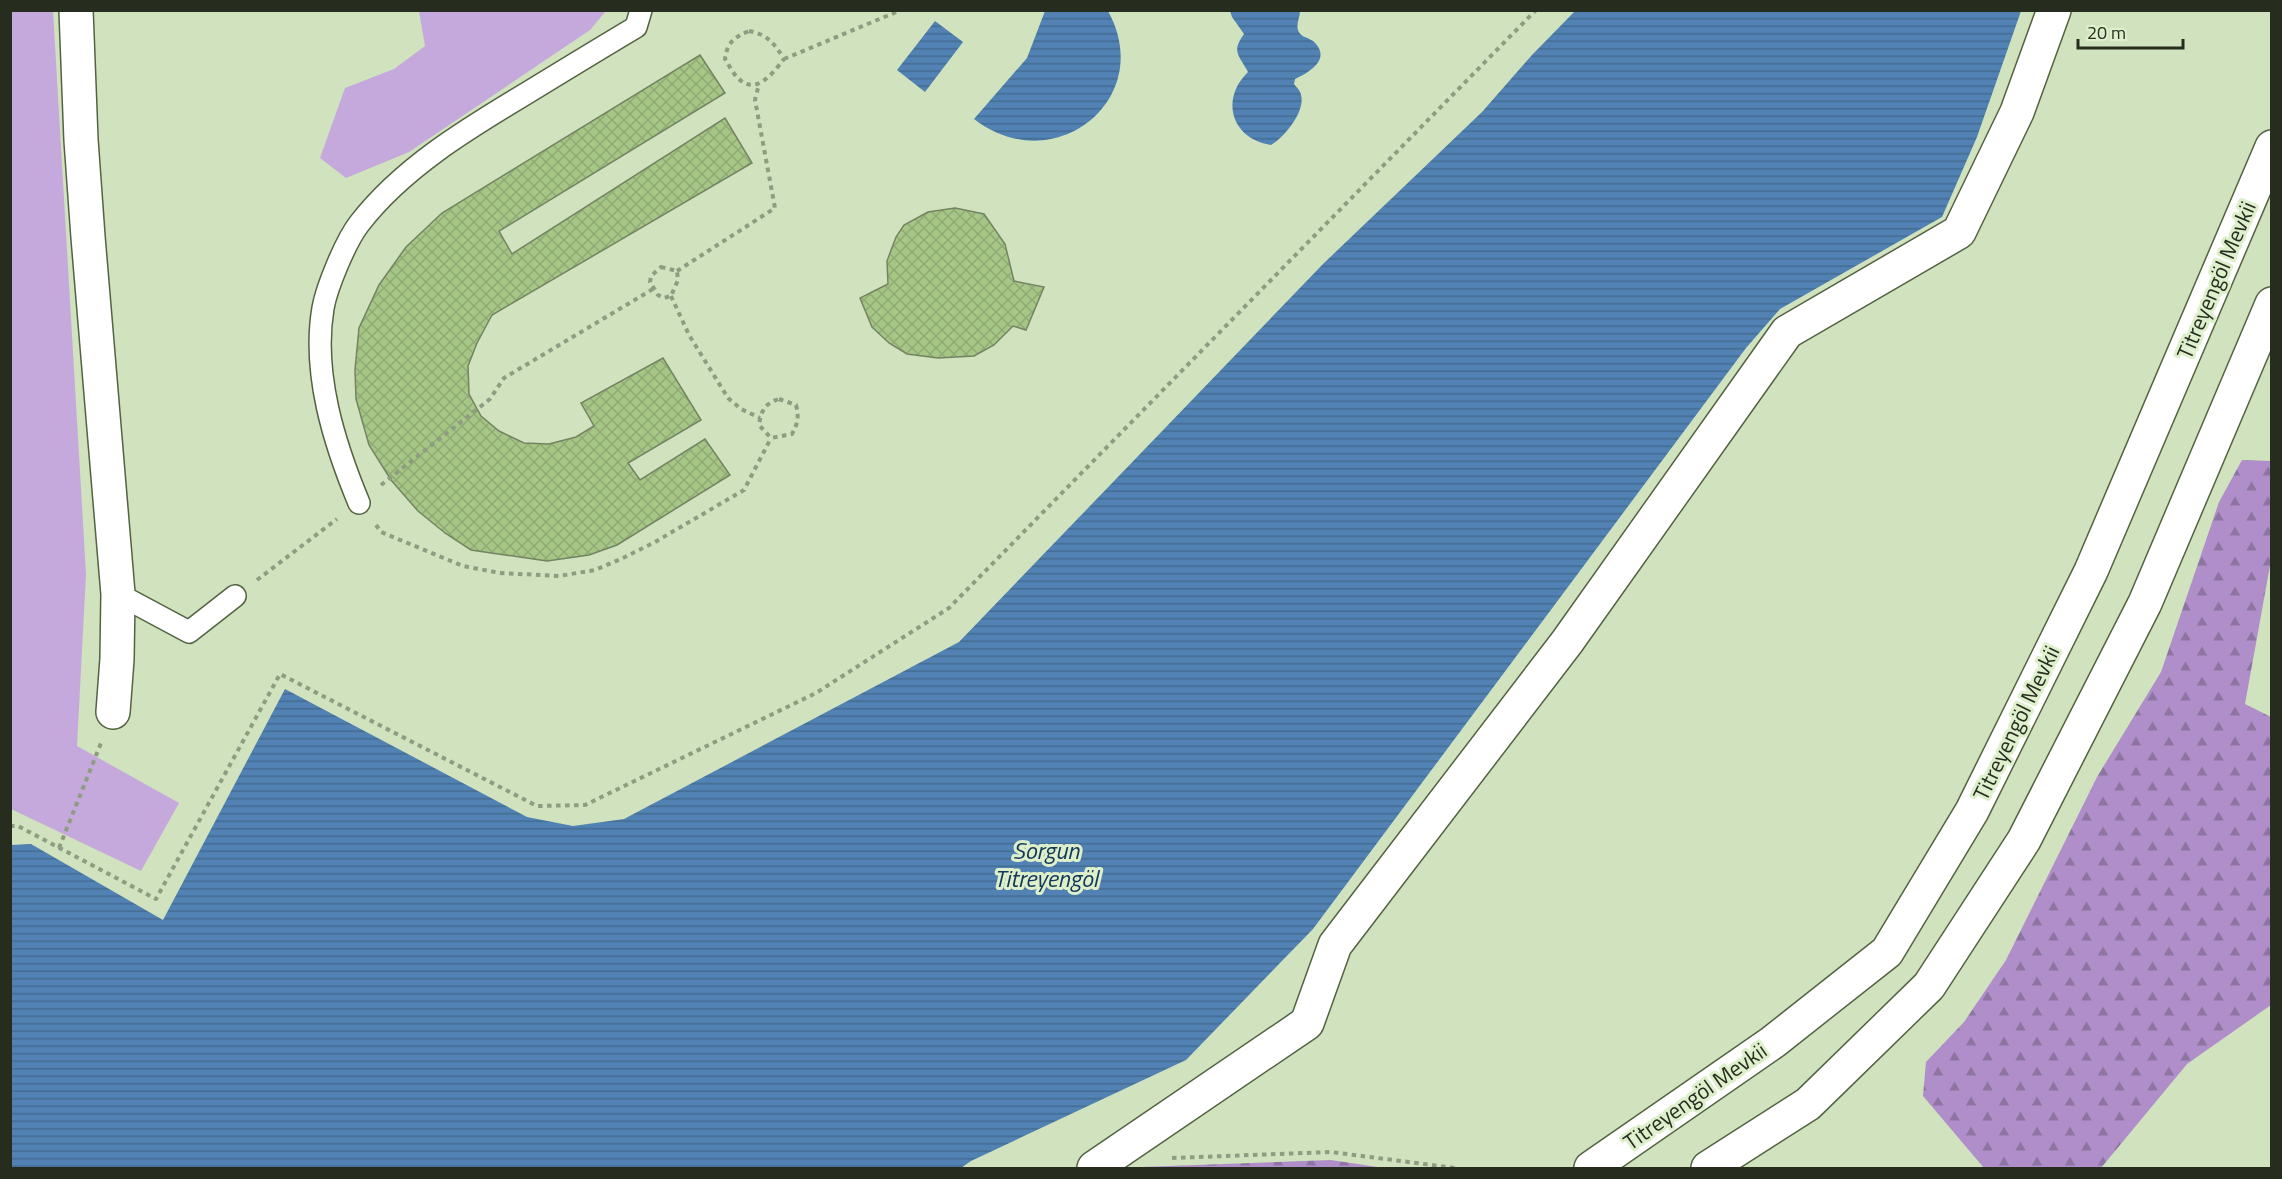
<svg xmlns="http://www.w3.org/2000/svg" width="2282" height="1179" font-family="'Titillium Web',sans-serif">
<defs>
<pattern id="forest-firs" width="22" height="20" patternUnits="userSpaceOnUse" patternTransform="scale(1.5)"><rect width="22" height="20" fill="#af8ec9"/><path d="M5 1l3.5 6h-7zM16 11l3.5 6h-7z" fill="#8e74a3"/></pattern>
<pattern id="water-rules" width="6" height="5" patternUnits="userSpaceOnUse" patternTransform="scale(1.5)"><rect width="6" height="5" fill="#5182b3"/><path d="M0 2.5h6" fill="none" stroke="#436b91"/></pattern>
<pattern id="building-cross-hatch" width="8" height="8" patternUnits="userSpaceOnUse" patternTransform="scale(1.5)"><rect width="8" height="8" fill="#a6c686"/><path d="M0 0l8 8M0 8l8-8" fill="none" stroke="#8faa73"/></pattern>
</defs>
<rect width="100%" height="100%" fill="#d0e2be"/>
<path fill="#c5a9dc" d="M10 11H53L86 574 77 746 179 803 141 871 11 809Z
M419 11V10L606 11 590 30 409 152 346 178 320 158 345 88 394 69 425 46Z"/>
<path fill="url(#forest-firs)" d="M2242 460 2271 461V560L2245 704 2271 717V1005L2187 1064 2101 1168H1984L1923 1096 1926 1062 1964 1022 2006 960 2097 777 2161 672 2219 502Z
M1331 1160 1384 1168H1113Z"/>
<path fill="url(#water-rules)" d="M1045 11H1108C1157 99 1054 181 974 119L1027 58Z
M1230 11H1300C1300 17 1296 24 1298 30 1300 37 1307 37 1313 41 1332 58 1311 72 1295 79L1294 84C1296 87 1299 89 1300 92 1308 109 1285 137 1271 145 1231 139 1220 99 1248 72 1239 55 1231 52 1244 34L1232 17Z
M1575 11H2021L1977 137 1942 217 1780 309 1746 348 1313 929 1186 1060 971 1161 961 1168H11V845L31 844 163 920 285 689 527 817 573 826 624 819 959 642 1323 264 1482 112 1532 55Z
M935 21 963 42 925 92 897 70Z"/>
<path fill="url(#building-cross-hatch)" stroke="#738463" stroke-width="1.5" d="M700 55 725 93 499 231 512 254 725 118 752 163 492 315 477 343 468 366 469 394 481 416 499 431 524 443 549 444 576 437 594 426 581 403 663 358 701 420 628 463 640 480 705 439 730 475 617 545 589 555 547 561 471 550 445 533 418 511 391 480 369 445 356 399 355 370 359 328 379 285 406 247 442 213Z
M955 208 984 214 1005 244 1014 281 1044 287 1026 330 1013 326 994 345 974 356 938 358 907 354 889 343 872 327 860 298 888 284 887 261 896 237 904 225 928 212Z"/>
<g fill="none" stroke-linecap="round" stroke-linejoin="round">
<g stroke="#536243" stroke-width="24">
<path id="lane" d="M359 503C334 443 312 373 323 308 327 286 346 241 359 224 402 168 467 129 527 93 563 71 599 49 636 27L641 10
M118 594 189 632 235 596"/>
</g>
<g stroke="#536243" stroke-width="36">
<path id="street" d="M76 10 81 140 88 237 118 594 117 659 113 712
M1094 1168 1307 1023 1335 945 1567 642 1787 332 1959 232 2017 112 2054 10"/>
</g>
<g stroke="#536243" stroke-width="36">
<path id="secondary" d="M1591 1168 1773 1042 1887 952 1972 811 2091 571 2272 147
M1708 1168 1808 1104 1929 986 2024 840 2145 603 2272 304"/>
</g>
<path stroke="#8e9c81" stroke-width="4" stroke-dasharray="4.5 4.5" stroke-linecap="butt" d="M749 31C767 34 775 44 784 59 774 72 756 96 739 79 733 74 729 65 725 59 727 43 734 37 749 31Z
M784 59 901 10
M661 267 677 271 678 280 671 296 664 298 658 295 650 282 651 276Z
M677 271 775 208 755 100 759 84
M671 296 689 335 728 398 741 409 760 418
M779 399 796 405C799 417 798 423 792 434L771 438 759 425C761 411 765 403 779 399Z
M381 485 490 399 504 378 653 289
M376 525 381 532 463 566 500 573 559 576 595 570 623 558 655 542 744 490 771 438
M257 580 337 519
M10 826H18L156 899 280 674 537 806 585 805 816 693 949 608 1536 10
M59 848 101 743
M1172 1158 1331 1152 1455 1168"/>
<use href="#lane" stroke="#fff" stroke-width="21"/>
<use href="#street" stroke="#fff" stroke-width="33"/>
<use href="#secondary" stroke="#fff" stroke-width="33"/>
</g>
<g text-anchor="middle" dominant-baseline="central" stroke-width="6" stroke-linejoin="round" paint-order="stroke">
<g font-size="22" fill="#262d1f" stroke="#ddefcb">
<text transform="translate(2216 280) rotate(-67)">Titreyengöl Mevkii</text>
<text transform="translate(2016 723) rotate(-64)">Titreyengöl Mevkii</text>
<text transform="translate(1695 1096) rotate(-35)">Titreyengöl Mevkii</text>
</g>
<g font-size="24" font-style="italic" fill="#123759" stroke="#ddefcb">
<text x="1046" y="850">Sorgun<tspan x="1046" dy="28">Titreyengöl</tspan></text>
</g>
</g>
<rect width="2282" height="1179" fill="none" stroke="#262d1f" stroke-width="24"/>
<path d="M2078 39v9h105v-9" fill="none" stroke="#262d1f" stroke-width="3"/>
<text x="2087" y="39" font-size="18" fill="#262d1f" stroke="#ddefcb" stroke-width="4.5" paint-order="stroke">20 m</text>
</svg>
